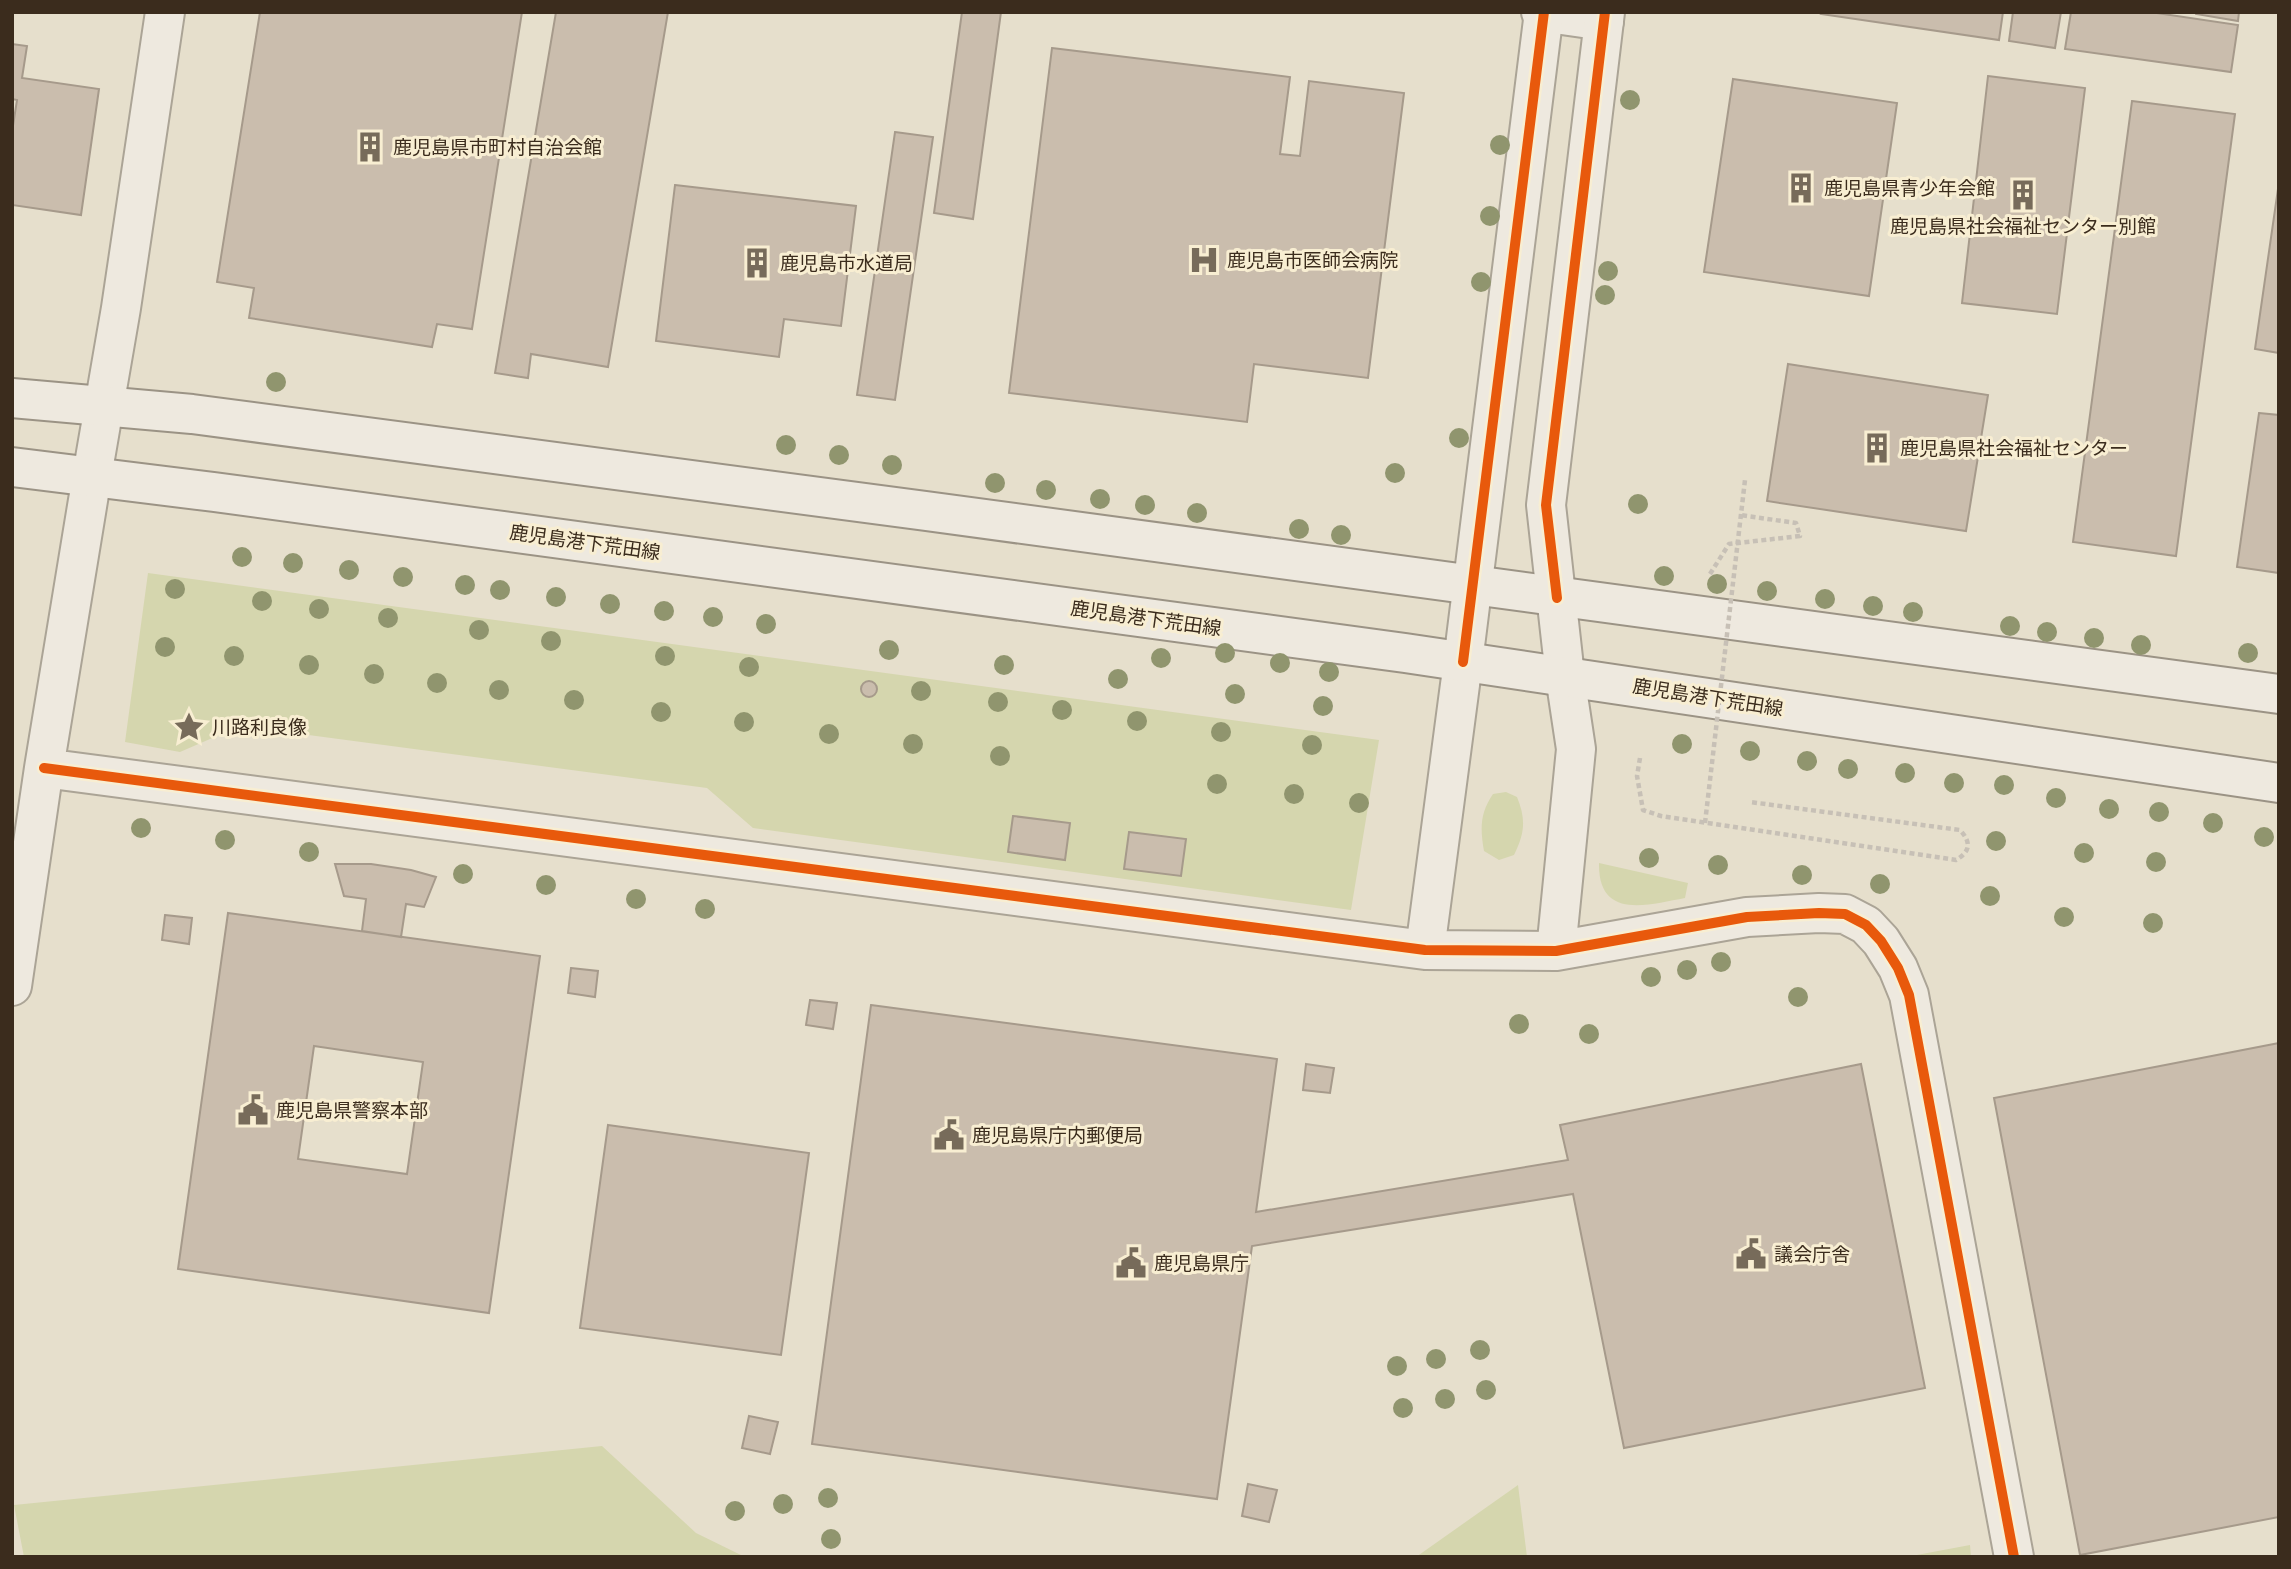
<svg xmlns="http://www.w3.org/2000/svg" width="2291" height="1569" font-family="Merriweather,'Noto Sans JP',serif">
<rect width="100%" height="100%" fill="#e6dfcc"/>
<path fill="#d5d6ae" d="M148 573 1379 740 1351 910 753 828 707 788 240 726 180 752 125 742Z
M1506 792 1517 797C1526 819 1525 833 1514 855L1499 860 1484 851C1480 828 1480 813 1493 794Z
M1599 863 1688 883 1685 898C1647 905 1598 920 1599 863Z
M602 1446 696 1533 745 1557H24L14 1505Z
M1518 1485 1527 1557H1416Z
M1970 1545 1971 1557H1906Z"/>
<path fill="#cabdad" stroke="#a69a8b" stroke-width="2" fill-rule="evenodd" d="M260 12H522L472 329 437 324 432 347 249 318 254 288 217 282Z
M556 12H668L608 367 531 354 528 378 495 373Z
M962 12H1001L973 219 934 213Z
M1822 12H2003L1999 40 1821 14Z
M2013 12H2061L2055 48 2009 41Z
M2071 12H2150L2238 25 2231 72 2065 49Z
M2196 12H2239L2238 21 2196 14Z
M12 44 27 46 22 78 99 89 81 215 12 205V132L17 100 12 99Z
M1052 48 1290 77 1280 154 1300 156 1309 81 1404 93 1368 378 1254 364 1247 422 1009 393Z
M1988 76 2085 88 2057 314 1962 303Z
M1733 79 1897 103 1869 296 1704 272Z
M2132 101 2235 114 2176 556 2073 542Z
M895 132 933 137 895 400 857 395Z
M2279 182V353L2255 349Z
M675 185 856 206 841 326 784 319 779 357 656 341Z
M1788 364 1988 395 1966 531 1767 501Z
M2259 413 2279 415V573L2237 567Z
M861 689a8 8 0 1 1 16 0a8 8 0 1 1-16 0Z
M1013 816 1070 823 1065 860 1008 852Z
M1129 832 1186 839 1181 876 1124 869Z
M335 864H371L411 870 436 877 424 907 406 904 401 937 362 931 366 899 344 896Z
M228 913 540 956 489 1313 178 1269ZM314 1046 423 1062 407 1174 298 1159Z
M165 915 192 918 189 944 162 940Z
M571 968 598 971 595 997 568 993Z
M810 1000 837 1003 833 1029 806 1025Z
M871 1005 1277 1059 1256 1212 1568 1160 1560 1125 1861 1064 1925 1388 1624 1448 1573 1194 1252 1246 1217 1499 812 1444Z
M2279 1043V1517L2080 1555 1994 1098Z
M1306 1064 1334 1068 1330 1093 1303 1090Z
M608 1125 809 1153 781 1355 580 1328Z
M749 1416 778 1422 770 1454 742 1448Z
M1248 1484 1277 1490 1269 1522 1242 1516Z"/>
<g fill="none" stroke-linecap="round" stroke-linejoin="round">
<g stroke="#aba496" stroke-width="42">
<path id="minor" d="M1541 12 1604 21
M44 768 1425 950 1556 951 1747 917 1819 913 1845 914 1866 925 1881 941 1898 968 1909 995 2014 1557
M1425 950 1463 662
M1556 951 1576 749 1565 676
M12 986 44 768 92 476"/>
</g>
<g stroke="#aba496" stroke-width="42">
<path id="tertiary" d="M92 476 121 308 165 12
M1463 662 1544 12
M1565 676 1546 505 1605 12"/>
</g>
<g stroke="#9b9385" stroke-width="42">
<path id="secondary" d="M12 398 192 414 926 511 2279 694
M12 467 214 492 1405 653 2279 783"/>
</g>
<path stroke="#c7c0b6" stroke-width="4.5" stroke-dasharray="5 3.5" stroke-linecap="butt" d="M1710 574 1729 544 1800 536 1796 523 1740 515
M1640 758 1637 776 1643 810 1661 816 1956 860C1971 851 1971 842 1960 830L1750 802"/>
<use href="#minor" stroke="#eee9df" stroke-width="38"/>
<use href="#tertiary" stroke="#eee9df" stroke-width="38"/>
<use href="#secondary" stroke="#eee9df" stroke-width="38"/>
<path stroke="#c7c0b6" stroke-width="4.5" stroke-dasharray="5 3.5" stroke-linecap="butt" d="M1705 823 1745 480"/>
<g stroke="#f8eed2" stroke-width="15">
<path id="cycleway" d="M1557 598 1546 505 1605 12
M1463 662 1544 12
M44 768 1425 950 1556 951 1747 917 1819 913 1845 914 1866 925 1881 941 1898 968 1909 995 2014 1557"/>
</g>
<use href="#cycleway" stroke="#e8590c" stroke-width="10"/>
</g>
<g fill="#90956e">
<circle cx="1630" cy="100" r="10"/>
<circle cx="1500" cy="145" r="10"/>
<circle cx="1490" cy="216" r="10"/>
<circle cx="1608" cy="271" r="10"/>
<circle cx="1481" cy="282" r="10"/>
<circle cx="1605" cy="295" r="10"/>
<circle cx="276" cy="382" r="10"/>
<circle cx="1459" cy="438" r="10"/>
<circle cx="786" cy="445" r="10"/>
<circle cx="839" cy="455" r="10"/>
<circle cx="892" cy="465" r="10"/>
<circle cx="1395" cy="473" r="10"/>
<circle cx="995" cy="483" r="10"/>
<circle cx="1046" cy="490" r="10"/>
<circle cx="1100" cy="499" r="10"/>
<circle cx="1638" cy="504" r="10"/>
<circle cx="1145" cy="505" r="10"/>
<circle cx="1197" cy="513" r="10"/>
<circle cx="1299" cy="529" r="10"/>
<circle cx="1341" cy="535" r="10"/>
<circle cx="242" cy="557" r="10"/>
<circle cx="293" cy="563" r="10"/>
<circle cx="349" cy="570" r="10"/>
<circle cx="1664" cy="576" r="10"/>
<circle cx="403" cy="577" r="10"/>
<circle cx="1717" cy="584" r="10"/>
<circle cx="465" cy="585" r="10"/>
<circle cx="175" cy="589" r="10"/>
<circle cx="500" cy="590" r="10"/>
<circle cx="1767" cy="591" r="10"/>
<circle cx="556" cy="597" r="10"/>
<circle cx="1825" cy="599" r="10"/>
<circle cx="262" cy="601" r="10"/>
<circle cx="610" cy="604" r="10"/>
<circle cx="1873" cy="606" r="10"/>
<circle cx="319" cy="609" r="10"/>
<circle cx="664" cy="611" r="10"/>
<circle cx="1913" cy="612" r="10"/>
<circle cx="713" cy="617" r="10"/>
<circle cx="388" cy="618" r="10"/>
<circle cx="766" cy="624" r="10"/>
<circle cx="2010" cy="626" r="10"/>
<circle cx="479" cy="630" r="10"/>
<circle cx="2047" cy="632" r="10"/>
<circle cx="2094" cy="638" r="10"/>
<circle cx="551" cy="641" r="10"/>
<circle cx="2141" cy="645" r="10"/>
<circle cx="165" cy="647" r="10"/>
<circle cx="889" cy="650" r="10"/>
<circle cx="1225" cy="653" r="10"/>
<circle cx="2248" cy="653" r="10"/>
<circle cx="234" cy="656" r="10"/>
<circle cx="665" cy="656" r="10"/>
<circle cx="1161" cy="658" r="10"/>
<circle cx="1280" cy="663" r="10"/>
<circle cx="309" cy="665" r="10"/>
<circle cx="1004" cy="665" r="10"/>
<circle cx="749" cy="667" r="10"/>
<circle cx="1329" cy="672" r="10"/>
<circle cx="374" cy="674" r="10"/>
<circle cx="1118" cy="679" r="10"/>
<circle cx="437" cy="683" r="10"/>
<circle cx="499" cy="690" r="10"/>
<circle cx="921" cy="691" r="10"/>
<circle cx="1235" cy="694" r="10"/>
<circle cx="574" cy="700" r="10"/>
<circle cx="998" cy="702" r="10"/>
<circle cx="1323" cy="706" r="10"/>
<circle cx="1062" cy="710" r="10"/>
<circle cx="661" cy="712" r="10"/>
<circle cx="1137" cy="721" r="10"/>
<circle cx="744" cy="722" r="10"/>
<circle cx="1221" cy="732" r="10"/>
<circle cx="829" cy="734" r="10"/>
<circle cx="913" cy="744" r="10"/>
<circle cx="1682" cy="744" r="10"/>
<circle cx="1312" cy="745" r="10"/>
<circle cx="1750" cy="751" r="10"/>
<circle cx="1000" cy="756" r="10"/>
<circle cx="1807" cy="761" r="10"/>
<circle cx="1848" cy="769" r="10"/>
<circle cx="1905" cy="773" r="10"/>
<circle cx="1954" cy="783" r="10"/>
<circle cx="1217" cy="784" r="10"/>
<circle cx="2004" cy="785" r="10"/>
<circle cx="1294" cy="794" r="10"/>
<circle cx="2056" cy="798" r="10"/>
<circle cx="1359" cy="803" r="10"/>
<circle cx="2109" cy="809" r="10"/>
<circle cx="2159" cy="812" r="10"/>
<circle cx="2213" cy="823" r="10"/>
<circle cx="141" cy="828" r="10"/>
<circle cx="2264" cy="837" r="10"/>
<circle cx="225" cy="840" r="10"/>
<circle cx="1996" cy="841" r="10"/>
<circle cx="309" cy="852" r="10"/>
<circle cx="2084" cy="853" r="10"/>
<circle cx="1649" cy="858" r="10"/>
<circle cx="2156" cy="862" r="10"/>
<circle cx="1718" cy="865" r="10"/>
<circle cx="463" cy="874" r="10"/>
<circle cx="1802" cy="875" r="10"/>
<circle cx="1880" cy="884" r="10"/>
<circle cx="546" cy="885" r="10"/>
<circle cx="1990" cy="896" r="10"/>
<circle cx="636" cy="899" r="10"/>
<circle cx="705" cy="909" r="10"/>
<circle cx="2064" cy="917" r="10"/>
<circle cx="2153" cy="923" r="10"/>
<circle cx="1721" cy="962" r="10"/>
<circle cx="1687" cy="970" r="10"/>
<circle cx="1651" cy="977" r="10"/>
<circle cx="1798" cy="997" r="10"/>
<circle cx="1519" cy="1024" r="10"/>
<circle cx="1589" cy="1034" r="10"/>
<circle cx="1480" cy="1350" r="10"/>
<circle cx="1436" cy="1359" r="10"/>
<circle cx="1397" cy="1366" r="10"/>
<circle cx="1486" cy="1390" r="10"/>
<circle cx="1445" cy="1399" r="10"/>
<circle cx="1403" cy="1408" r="10"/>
<circle cx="828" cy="1498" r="10"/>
<circle cx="783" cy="1504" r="10"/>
<circle cx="735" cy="1511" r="10"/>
<circle cx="831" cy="1539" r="10"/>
</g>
<defs>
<g id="building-bare" transform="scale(2.415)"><path d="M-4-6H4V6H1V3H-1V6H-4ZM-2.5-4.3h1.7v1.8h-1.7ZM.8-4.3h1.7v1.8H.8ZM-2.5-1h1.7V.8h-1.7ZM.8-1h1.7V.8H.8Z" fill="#776b5a" stroke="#f8eed2" stroke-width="2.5" paint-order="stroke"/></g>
<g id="hospital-bare" transform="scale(2.415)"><path d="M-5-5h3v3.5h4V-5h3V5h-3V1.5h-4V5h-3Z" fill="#776b5a" stroke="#f8eed2" stroke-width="2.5" paint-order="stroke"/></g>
<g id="sight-bare" transform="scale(2.415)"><path d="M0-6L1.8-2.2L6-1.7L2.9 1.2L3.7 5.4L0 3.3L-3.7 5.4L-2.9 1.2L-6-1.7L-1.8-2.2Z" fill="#776b5a" stroke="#f8eed2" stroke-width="2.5" paint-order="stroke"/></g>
<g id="civic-bare" transform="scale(2.415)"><path d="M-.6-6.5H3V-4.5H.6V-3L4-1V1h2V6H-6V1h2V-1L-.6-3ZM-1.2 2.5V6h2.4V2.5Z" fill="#776b5a" stroke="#f8eed2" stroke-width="2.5" paint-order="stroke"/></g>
</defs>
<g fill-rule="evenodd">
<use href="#building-bare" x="370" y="147"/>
<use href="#building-bare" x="1801" y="188"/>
<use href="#building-bare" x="2023" y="195"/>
<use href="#hospital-bare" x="1204" y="260"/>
<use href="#building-bare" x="757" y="263"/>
<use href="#building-bare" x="1877" y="448"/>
<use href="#sight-bare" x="189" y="727"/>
<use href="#civic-bare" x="253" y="1110"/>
<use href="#civic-bare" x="949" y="1135"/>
<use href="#civic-bare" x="1751" y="1254"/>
<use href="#civic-bare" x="1131" y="1263"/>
</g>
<g text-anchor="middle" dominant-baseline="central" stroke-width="6" stroke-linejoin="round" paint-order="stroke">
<g font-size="19" fill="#3b2c1d" stroke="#f8eed2" text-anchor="start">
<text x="393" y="147">鹿児島県市町村自治会館</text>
<text x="1824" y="188">鹿児島県青少年会館</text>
<text x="2023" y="226" text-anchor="middle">鹿児島県社会福祉センター別館</text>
<text x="1227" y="260">鹿児島市医師会病院</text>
<text x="780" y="263">鹿児島市水道局</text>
<text x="1900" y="448">鹿児島県社会福祉センター</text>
<text x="212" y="727">川路利良像</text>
<text x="276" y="1110">鹿児島県警察本部</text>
<text x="972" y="1135">鹿児島県庁内郵便局</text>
<text x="1774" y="1254">議会庁舎</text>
<text x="1154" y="1263">鹿児島県庁</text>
</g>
<g font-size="19" fill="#3b2c1d" stroke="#f8eed2">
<text transform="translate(585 542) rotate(8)">鹿児島港下荒田線</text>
<text transform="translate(1146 618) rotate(8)">鹿児島港下荒田線</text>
<text transform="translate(1708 697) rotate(9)">鹿児島港下荒田線</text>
</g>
</g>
<rect width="2291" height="1569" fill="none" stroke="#3b2c1d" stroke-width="28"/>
</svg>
